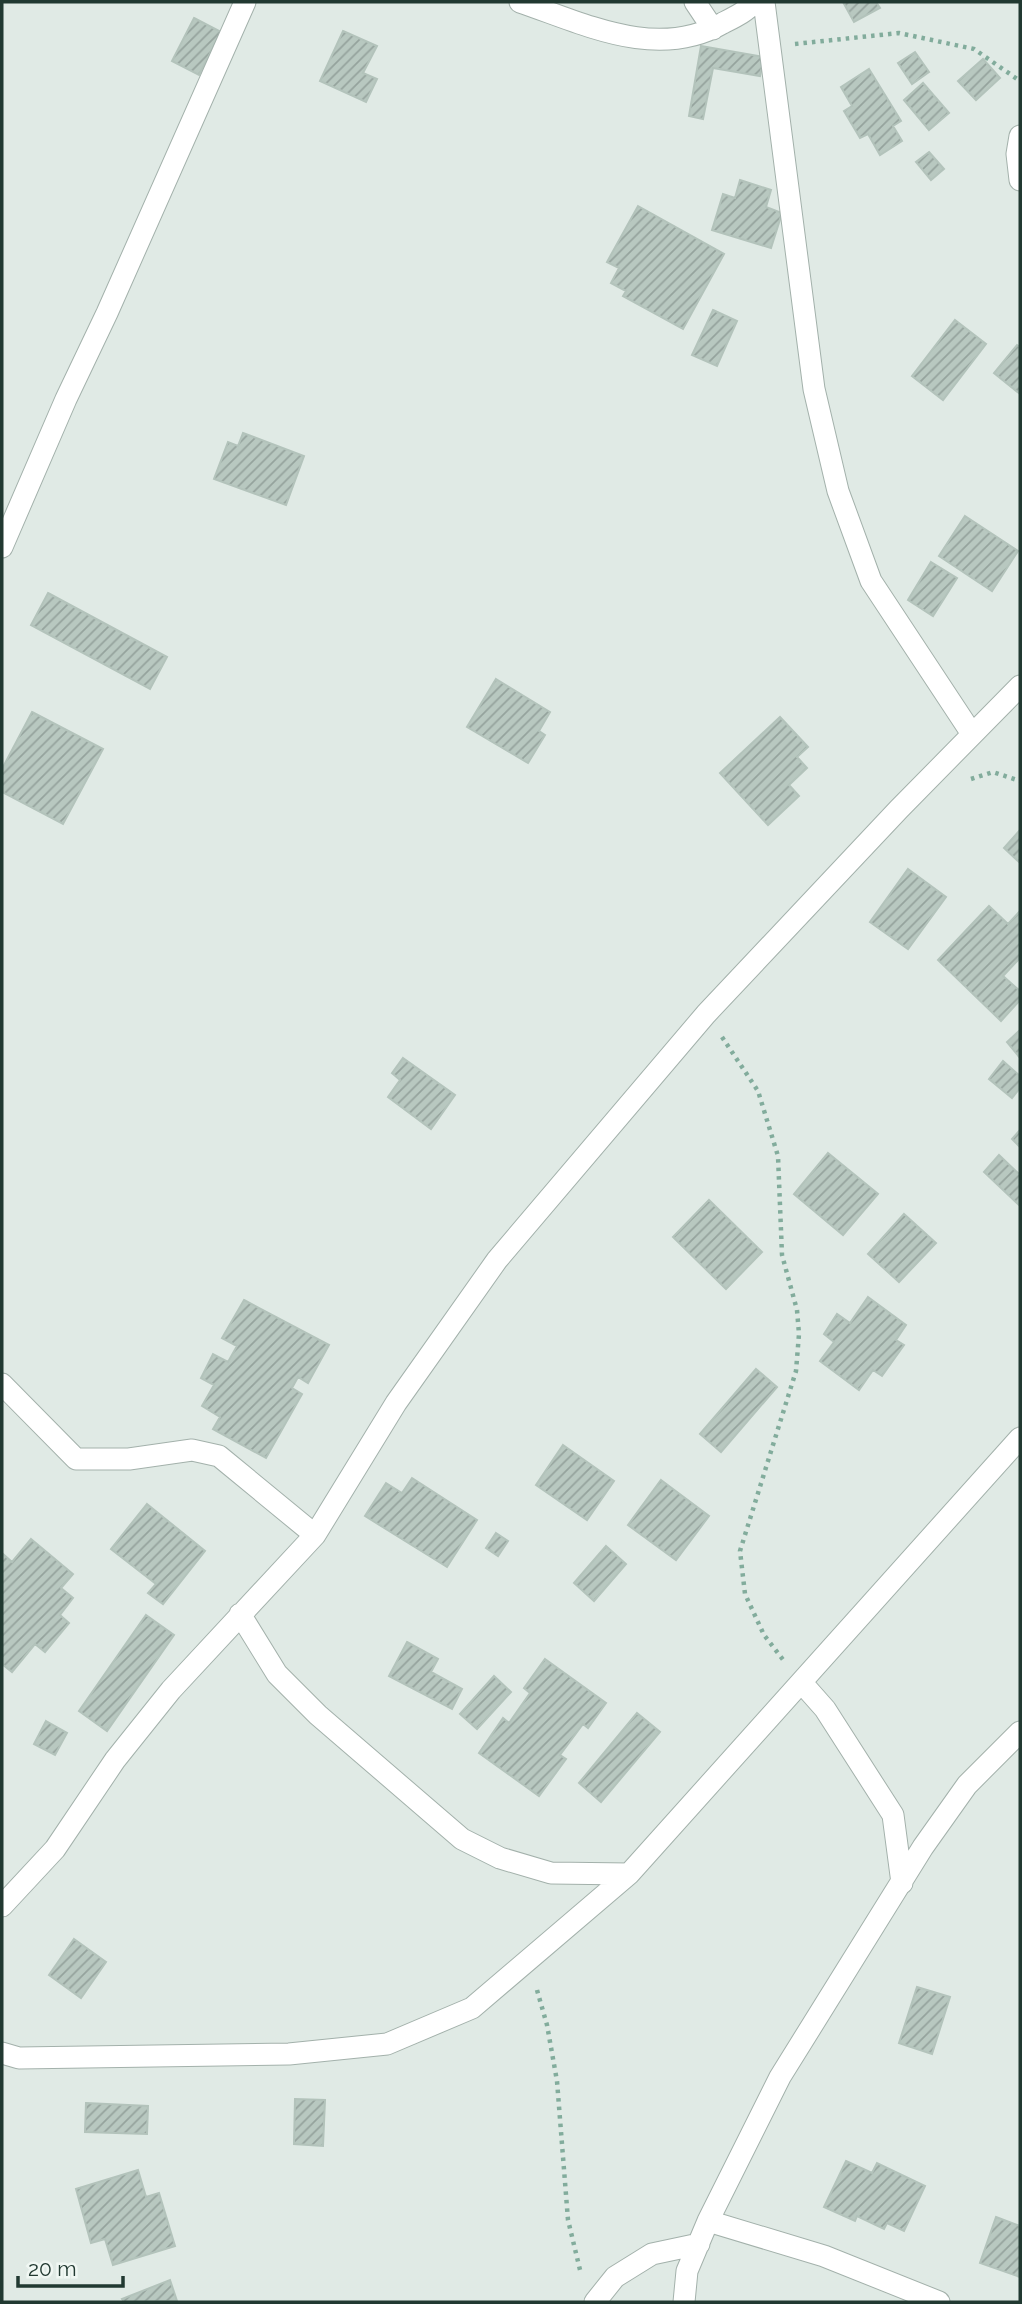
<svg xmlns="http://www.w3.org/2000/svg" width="1022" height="2304" font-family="Raleway,sans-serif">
<defs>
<pattern id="building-hatch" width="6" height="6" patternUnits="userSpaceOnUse" patternTransform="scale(1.75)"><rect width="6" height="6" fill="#b8c8c0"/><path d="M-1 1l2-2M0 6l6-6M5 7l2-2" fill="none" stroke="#95a39d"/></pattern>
</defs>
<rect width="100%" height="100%" fill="#e0eae5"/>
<path fill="url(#building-hatch)" stroke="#b3c3bb" stroke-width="2" d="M843 2H876L880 8 854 22Z
M194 18 221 32 199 75 172 61Z
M343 31 377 46 363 73 377 79 366 102 320 81Z
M701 46 764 57 760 76 713 68 703 119 689 116Z
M915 52 929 72 912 84 898 63Z
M983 59 1000 78 976 100 958 81Z
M869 69 901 121 893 126 902 141 880 155 868 134 860 138 844 111 852 106 841 87Z
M923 83 949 113 929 130 904 100Z
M929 152 944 169 931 180 916 162Z
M740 180 771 190 766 207 782 213 771 248 712 230 723 194 735 198Z
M638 206 724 254 683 329 623 296 626 291 611 283 619 268 607 262Z
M713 310 737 321 717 366 692 355Z
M955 320 986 344 943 400 912 376Z
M1017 345 1020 347V394L994 373Z
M243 433 304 456 286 505 214 479 228 442 238 446Z
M965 516 1018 551 992 591 939 556Z
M931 562 957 578 933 616 908 600Z
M48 593 167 657 150 689 31 625Z
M496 679 550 712 539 731 545 735 528 763 467 727Z
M32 712 103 749 63 824 2 792V769Z
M780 717 808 747 797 757 807 768 789 785 799 796 768 825 720 773Z
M1020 830V863L1004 848Z
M908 869 946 897 908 949 870 922Z
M989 906 1008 924 1020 911V958L1003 976 1020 991V1000L1001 1021 938 960Z
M1020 1030V1058L1007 1042Z
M403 1058 455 1095 431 1129 388 1097 400 1080 392 1073Z
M1003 1061 1020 1076V1088L1012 1098 989 1079Z
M1020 1130V1147L1012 1139Z
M828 1153 878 1194 843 1235 794 1194Z
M999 1155 1020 1175V1206L984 1172Z
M709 1200 762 1252 726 1289 673 1237Z
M904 1214 936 1243 899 1282 868 1254Z
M868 1297 906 1325 896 1340 904 1345 882 1376 873 1370 859 1390 820 1361 834 1342 824 1334 837 1314 850 1323Z
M244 1300 329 1345 308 1383 298 1377 292 1388 302 1394 266 1458 213 1429 220 1417 202 1406 214 1385 201 1378 213 1354 228 1362 237 1346 222 1338Z
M756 1369 777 1387 721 1452 700 1434Z
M563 1445 614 1481 587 1520 536 1485Z
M412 1478 477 1520 447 1567 365 1516 386 1483 402 1493Z
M661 1480 709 1516 676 1560 628 1525Z
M147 1504 205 1551 163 1604 148 1593 156 1584 111 1549Z
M496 1533 508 1541 498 1556 486 1548Z
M31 1539 73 1574 61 1588 73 1598 60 1615 69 1623 45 1652 35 1644 12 1672 2 1664V1553L12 1562Z
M606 1546 626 1564 594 1601 574 1583Z
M146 1615 174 1635 107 1731 79 1711Z
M407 1642 438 1659 431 1672 462 1689 452 1709 389 1676Z
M545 1659 606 1703 588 1728 583 1724 560 1755 566 1759 539 1796 479 1753 503 1718 509 1723 530 1693 524 1688Z
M494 1676 511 1692 477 1729 460 1714Z
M637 1713 660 1732 601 1802 579 1783Z
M46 1721 67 1733 55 1755 34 1744Z
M74 1939 106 1962 81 1998 49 1975Z
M917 1987 950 1997 932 2054 899 2043Z
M295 2099 325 2100 323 2146 294 2144Z
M86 2103 148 2106 147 2134 85 2132Z
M846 2161 872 2173 877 2163 925 2186 904 2231 887 2223 884 2229 857 2216 855 2221 824 2207Z
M138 2170 146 2197 159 2193 175 2246 113 2265 105 2239 91 2243 76 2189Z
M996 2217 1020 2226V2277L980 2263Z
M170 2280 177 2301 124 2302 122 2299Z"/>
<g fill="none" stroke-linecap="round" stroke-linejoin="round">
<g stroke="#a3b1ab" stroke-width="23">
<path id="minor" d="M520 2C585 24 657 61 723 23 735 17 746 12 754 2
M695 2 713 29
M764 2 814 389 838 491 871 581 972 734
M1020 136 1017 154 1020 180
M2 547 66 399 107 313 245 2
M2 1384 76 1459H129L192 1450 219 1456 315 1535
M240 1614 277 1674 318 1715 462 1839 500 1858 551 1873 629 1874
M802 1683 825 1709 893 1815 902 1883
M2 1906 55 1849 115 1760 171 1690 315 1535 396 1403 497 1260 706 1014 899 809 1020 686
M2 2053 19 2058 289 2054 387 2044 472 2008 629 1874 1020 1438
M708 2221 824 2256 939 2302
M595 2302 615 2277 652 2254 699 2244
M684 2302 687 2271 708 2221 780 2077 923 1847 967 1785 1020 1732"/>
</g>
<path stroke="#82ac9c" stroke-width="4.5" stroke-dasharray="3.5 5" stroke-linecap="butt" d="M795 44 899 33 974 49 1020 81
M971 779 993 772 1020 781
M722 1037 758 1091 778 1156 782 1255 797 1310 799 1334 796 1371 740 1551 745 1594 764 1635 784 1661
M537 1990 547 2025 557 2081 568 2220 581 2274"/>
<use href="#minor" stroke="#fff" stroke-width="21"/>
</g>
<rect width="1022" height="2304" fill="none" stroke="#213931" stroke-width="7"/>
<path d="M18 2276v10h105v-10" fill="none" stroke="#213931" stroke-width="3.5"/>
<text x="28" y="2276" font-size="21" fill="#213931" stroke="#f0f7f3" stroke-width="5" paint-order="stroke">20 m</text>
</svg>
